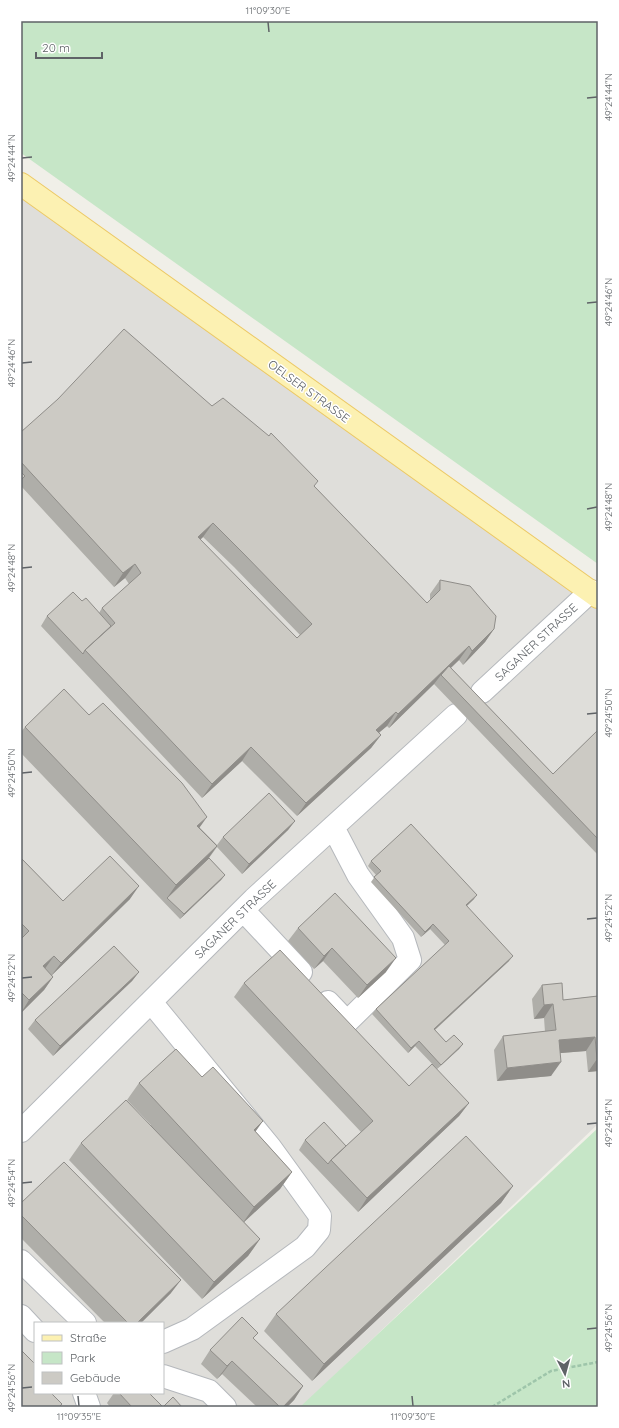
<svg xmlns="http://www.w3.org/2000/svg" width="619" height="1428" font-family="Quicksand,sans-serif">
<rect width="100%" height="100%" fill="#f0efe8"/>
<path fill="#dfdeda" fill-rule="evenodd" d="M21 188 598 585V1124L301 1407H21ZM35 1323H163V1393H35Z"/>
<path fill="#c6e6c7" d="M21 21H598V564L21 153Z
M598 1128V1407H301V1406Z"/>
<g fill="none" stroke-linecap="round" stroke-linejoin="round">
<g stroke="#b5b8bc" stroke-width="24">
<path id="minor" d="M482 692 591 591
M243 910 301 972
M151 1002 270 1147 320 1216 319 1230 305 1247 192 1329 163 1342
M328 1002 347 1022 410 960 403 938 358 875 333 827
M21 1131 254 899 456 715
M21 1261 85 1323
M21 1316 35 1331
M163 1376 209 1391 225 1407
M84 1393 89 1407"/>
</g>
<g stroke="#ecc966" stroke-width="24">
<path id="major" d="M21 184 598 597"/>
</g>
<path stroke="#9ec5aa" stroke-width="2.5" stroke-dasharray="4 2" stroke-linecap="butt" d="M492 1407 551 1371 598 1362"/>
<use href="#minor" stroke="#fff" stroke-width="22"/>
<use href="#major" stroke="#fcf1b2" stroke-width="22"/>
</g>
<path fill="#afaea9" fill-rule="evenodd" d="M212 406 314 486 427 603 430 600V594L440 580 494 629 485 642 463 665 459 660 451 668 553 774 598 730V855L434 684 389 728 387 726 379 732 381 735 371 748 297 816 242 761 202 798 41 626 47 616 82 601 99 613 102 608 129 584 125 578 114 587 21 486V432ZM203 537 234 567 300 635 297 638 200 540Z
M89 715 217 845 223 837 295 821 288 830 242 874 217 847 209 858 225 875 221 880 180 919 21 753V732L25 727Z
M21 858 63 901 130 899 52 975 53 977 44 990 21 1013Z
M371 861 474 899 467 906 509 961 435 1030 446 1042 463 1044 459 1049 437 1069 415 1046 408 1053 372 1014 376 1009 445 945 430 929 421 937 371 882 376 875 368 866Z
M298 928 386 972 358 998 323 961 314 969 288 941Z
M139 972 132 981 53 1056 28 1029 35 1020Z
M244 983 409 1086 469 1103 459 1116 358 1212 299 1150 305 1140 346 1146 361 1132 234 997Z
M542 985 563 1000 598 996V1071L588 1072 586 1051 560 1053 551 1076 497 1081 494 1050 503 1036 545 1032 544 1018 534 1019 532 999Z
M202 1077 256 1132 292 1172 280 1189 244 1222 260 1239 248 1256 202 1299 69 1160 81 1143 151 1125 127 1100 139 1083Z
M513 1186 501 1203 312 1381 264 1331 276 1314Z
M21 1203 171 1293 141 1323H105L21 1238Z
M254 1339 303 1386 294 1400 287 1407H257L222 1374 217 1379 201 1364 210 1350Z
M114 1393H149L163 1407H110L107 1403Z"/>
<path fill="#8f8d89" d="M213 523 203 537 188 551 198 537Z
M135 564 125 578 114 587 123 573Z
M494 629 485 642 463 665 472 651Z
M469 646 459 660 442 676 441 675 434 684 389 728 398 714Z
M396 712 387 726 367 743 376 730Z
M381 735 371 748 297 816 306 803Z
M251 747 242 761 202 798 212 784Z
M207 817 195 834 197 826Z
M295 821 288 830 242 874 249 864Z
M217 846 205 863 167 898 176 885Z
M225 875 221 880 180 919 184 914Z
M139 886 130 899 51 976 61 963Z
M477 895 474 899 462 910 466 905Z
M433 924 430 929 421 937 425 932Z
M332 948 323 961 314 969 324 956Z
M54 956 44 970 43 966Z
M513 956 509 961 430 1034 434 1029Z
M396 958 386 972 358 998 367 985Z
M139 972 132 981 53 1056 60 1046Z
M53 977 44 990 21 1013 29 1000Z
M553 1004 544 1018 534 1019 544 1005Z
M595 1037 586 1051 549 1054 559 1040Z
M419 1041 415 1046 408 1053 411 1048Z
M463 1044 459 1049 437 1069 441 1065Z
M598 1058V1071L588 1072 597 1059Z
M561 1062 551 1076 497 1081 507 1068Z
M469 1103 459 1116 358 1212 367 1198Z
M263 1121 251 1138 254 1130Z
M292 1172 280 1189 242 1224 254 1207Z
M513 1186 501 1203 312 1381 324 1364Z
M260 1239 248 1256 202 1299 214 1282Z
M181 1280 171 1293 141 1323H137Z
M232 1361 222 1374 217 1379 227 1366Z
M303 1386 294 1400 287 1407H283Z"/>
<path fill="#cccac4" stroke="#8f8d89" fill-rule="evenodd" d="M124 329 212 406 223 398 269 436 271 433 318 481 314 486 427 603 440 590V580L470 586 496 616 494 629 472 651 469 646 398 714 396 712 376 730 381 735 306 803 251 747 212 784 85 650 115 623 102 608 141 573 135 564 123 573 21 462V432L58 399ZM213 523 243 553 312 624 297 638 198 537Z
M21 472 25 476 21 480Z
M73 592 82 601 86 598 111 626 85 650 83 654 47 616Z
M449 666 553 774 598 730V839L441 675Z
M64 689 89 715 103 703 182 783 207 817 197 826 217 846 176 885 25 727Z
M269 793 295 821 249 864 223 837Z
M411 824 477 895 466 905 513 956 434 1029 446 1042 454 1035 463 1044 441 1065 419 1041 411 1048 376 1009 449 941 433 924 425 932 374 877 381 871 371 861Z
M110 856 139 886 61 963 54 956 43 966 53 977 29 1000 21 992V939L29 931 21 923V858L63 901Z
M209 858 225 875 184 914 167 898Z
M335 893 396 958 367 985 332 948 324 956 298 928Z
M114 946 139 972 60 1046 35 1020Z
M280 950 409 1086 432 1064 469 1103 367 1198 331 1160 373 1121 244 983Z
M562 983 563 1000 598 996V1058L597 1059 595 1037 559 1040 561 1062 507 1068 503 1036 556 1030 553 1004 544 1005 542 985Z
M176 1049 202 1077 213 1067 263 1121 254 1130 292 1172 254 1207 139 1083Z
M126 1100 260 1239 214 1282 81 1143Z
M324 1122 346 1146 331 1160 328 1164 305 1140Z
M466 1136 513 1186 324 1364 276 1314Z
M64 1162 181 1280 137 1323H128L21 1215V1203Z
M242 1317 258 1333 253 1338 303 1386 283 1407H280L232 1361 227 1366 210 1350Z
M21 1350 35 1364V1393H51L62 1404 59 1407H21Z
M119 1393H149L163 1407H132Z
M173 1397 182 1407H163Z"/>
<path fill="none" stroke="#5f6367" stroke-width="1.5" d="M268 22 269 32M587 98 597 97M22 158 32 157M587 303 597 302M22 363 32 362M587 509 597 507M22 568 32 567M587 714 597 713M22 773 32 772M587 919 597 918M22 978 32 977M587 1124 597 1123M22 1183 32 1182M587 1329 597 1328M22 1388 32 1387M78 1396 79 1406M412 1396 413 1406"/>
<g text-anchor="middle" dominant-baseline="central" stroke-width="3" stroke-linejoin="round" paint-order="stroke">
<g font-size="12" fill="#5f6367" stroke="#fff">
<text transform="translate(309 391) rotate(36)">OELSER STRASSE</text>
<text transform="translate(536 642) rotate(-43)">SAGANER STRASSE</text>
<text transform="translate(235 919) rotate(-44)">SAGANER STRASSE</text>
</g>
</g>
<rect width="619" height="1428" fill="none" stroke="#ffffff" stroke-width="44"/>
<rect x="34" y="1322" width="130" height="72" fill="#ffffff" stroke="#bfc1c2"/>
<rect x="42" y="1335" width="20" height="6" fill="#fcf1b2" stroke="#bfc1c2"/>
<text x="70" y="1342" font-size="12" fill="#5f6367">Straße</text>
<rect x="42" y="1352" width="20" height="12" fill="#c6e6c7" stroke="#bfc1c2"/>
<text x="70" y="1362" font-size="12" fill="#5f6367">Park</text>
<rect x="42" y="1372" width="20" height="12" fill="#cccac4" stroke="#bfc1c2"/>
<text x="70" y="1382" font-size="12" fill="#5f6367">Gebäude</text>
<g transform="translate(565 1374) rotate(174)" stroke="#ffffff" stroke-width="3" paint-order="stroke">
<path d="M0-3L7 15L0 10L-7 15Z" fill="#5f6367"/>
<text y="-6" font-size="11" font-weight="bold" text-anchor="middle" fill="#5f6367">N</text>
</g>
<path d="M36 52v6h66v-6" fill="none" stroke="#5f6367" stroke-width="2"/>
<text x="42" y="52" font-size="12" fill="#5f6367" stroke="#ffffff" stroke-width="3" paint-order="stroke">20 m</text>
<rect x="22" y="22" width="575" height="1384" fill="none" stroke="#5f6367" stroke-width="1.5"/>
<g font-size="10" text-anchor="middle" fill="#5f6367">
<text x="268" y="14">11°09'30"E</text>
<text transform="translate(608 97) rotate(-90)" y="4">49°24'44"N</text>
<text transform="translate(11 158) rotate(-90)" y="4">49°24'44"N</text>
<text transform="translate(608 302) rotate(-90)" y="4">49°24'46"N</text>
<text transform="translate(11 363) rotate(-90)" y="4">49°24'46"N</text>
<text transform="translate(608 507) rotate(-90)" y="4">49°24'48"N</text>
<text transform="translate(11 568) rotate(-90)" y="4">49°24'48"N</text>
<text transform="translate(608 713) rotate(-90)" y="4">49°24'50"N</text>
<text transform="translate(11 773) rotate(-90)" y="4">49°24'50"N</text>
<text transform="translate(608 918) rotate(-90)" y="4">49°24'52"N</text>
<text transform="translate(11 978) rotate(-90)" y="4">49°24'52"N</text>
<text transform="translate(608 1123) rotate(-90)" y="4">49°24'54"N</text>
<text transform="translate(11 1183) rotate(-90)" y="4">49°24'54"N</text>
<text transform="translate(608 1328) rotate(-90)" y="4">49°24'56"N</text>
<text transform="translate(11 1388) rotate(-90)" y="4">49°24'56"N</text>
<text x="79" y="1420">11°09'35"E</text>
<text x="413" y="1420">11°09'30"E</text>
</g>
</svg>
